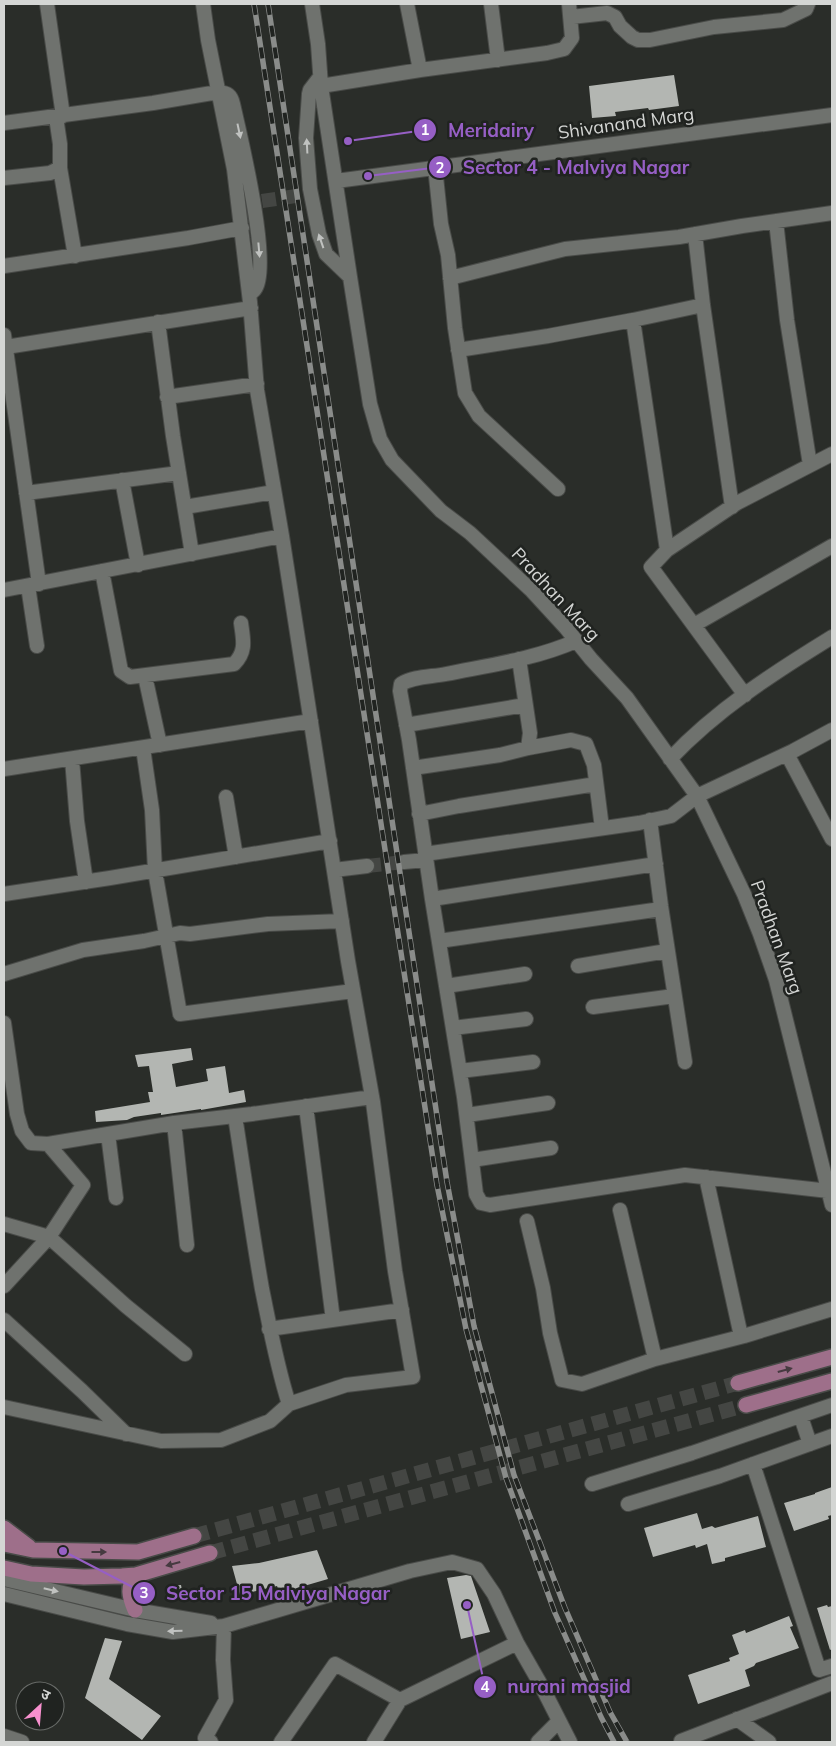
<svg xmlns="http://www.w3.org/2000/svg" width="836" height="1746" font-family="Mulish,'Noto Sans Devanagari',sans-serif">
<rect width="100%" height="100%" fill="#2a2d29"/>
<path fill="#b3b6b2" d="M674 75 679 106 649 110 648 108 615 112 616 116 592 118 589 86Z
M191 1048 193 1060 172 1064 176 1087 208 1081 206 1069 225 1066 229 1093 244 1090 246 1102 201 1110V1109L161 1115V1113L134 1117 127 1120 96 1122 95 1111 150 1102 148 1092H153L149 1066 138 1067 135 1055Z
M832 1487V1515L828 1516 829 1519 794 1531 784 1503 815 1494V1493Z
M697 1513 702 1529 712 1526 715 1528 758 1516 766 1547 725 1558V1561L712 1564 707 1544 696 1548 695 1545 653 1557 644 1528Z
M317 1550 328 1579 280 1593 277 1586 240 1595 232 1566 259 1563Z
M466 1575 471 1576 490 1632 461 1639 447 1578Z
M181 1585 183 1595 168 1598 167 1586Z
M827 1605 828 1607 832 1606V1649L830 1650 817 1608Z
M789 1616 793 1626 790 1627 799 1648 756 1663 754 1666 745 1670 750 1686 698 1704 688 1675 730 1661 729 1658 739 1654 732 1635 745 1630 746 1633Z
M105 1638 122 1641 109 1679 161 1716 142 1740 85 1698Z"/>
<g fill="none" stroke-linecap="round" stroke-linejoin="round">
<path stroke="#444643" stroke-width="14" stroke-dasharray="14 7" stroke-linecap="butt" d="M262 201 303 195
M367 866 404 862"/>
<path stroke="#444643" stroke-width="15" stroke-dasharray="15 8" stroke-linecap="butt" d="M194 1536 738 1383
M210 1553 746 1405"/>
<g stroke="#494b48" stroke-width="16">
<path id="minor" d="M47 4 63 116
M312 4 318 44 321 86 350 277 370 404 380 439 392 460 441 511 470 533 532 591 566 628 591 659 627 698 697 796 744 894 760 934 776 980 832 1205
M407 4 420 70
M491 4 498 60
M571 17 607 13 615 17 620 26 632 37 638 40H650L714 27 783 20 806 9 808 4
M320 77 310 90 309 94 306 138 310 189 319 234 326 254 350 277
M321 86 420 70 547 53 564 49 572 38 569 4
M4 123 153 103 218 92C228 93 231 95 233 104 240 135 272 267 255 289 255 290 250 294 249 294
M435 167 441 224 448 255 455 328 465 393 479 416 558 489
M60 168 75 256
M4 178 50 173 60 168V144L56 117
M336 181 832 115
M776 221 787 320 810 465
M695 234 703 305 732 507
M4 266 188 238 242 228
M450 278 565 249 679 237 742 226 832 213
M158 322 173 436 192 554
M4 335 39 584
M6 347 251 308
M458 350 548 336 633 320
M167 397 257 384
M122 480 138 565
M26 493 179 473
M185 507 274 492
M667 550 633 320 703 305
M102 571 121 671 130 677 234 664C247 651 243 639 241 623
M28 586 37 646
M4 590 282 536
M694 625 832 546
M576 641C535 659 490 665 446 674 431 677 414 676 401 684L400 691 409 740 432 899 464 1097 476 1194 481 1203 490 1205 685 1175 829 1191
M145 676 160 745
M745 695 651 567 667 550 737 503 832 454
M406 725 525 705
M143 748 152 810 155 871 180 1014 353 991
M528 748 571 740 586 744 594 765 602 828
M787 754 832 839
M72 759 77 821 86 882
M670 759C716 710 775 672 832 637
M413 768 500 755 528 748 530 733 519 659
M4 769 311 721
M226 797 236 857
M419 814 459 806 596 784
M650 820 661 906 685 1062
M425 854 639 823 671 816 697 796 793 751 832 730
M404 862 426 860
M334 870 367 866
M4 894 110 878 330 841
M432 899 656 864
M439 941 661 909
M578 966 667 951
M4 974 83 950 144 941 180 933 190 934 268 924 342 921
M446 986 525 974
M593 1007 674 996
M4 1023 17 1114 22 1131 31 1143 48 1144 174 1123 252 1114 372 1097
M453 1028 526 1019
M460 1071 533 1062
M306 1106 333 1320
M467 1115 548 1103
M235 1116C244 1174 252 1232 262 1289 270 1328 277 1367 289 1404
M174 1123 187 1245
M108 1134 116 1198
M472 1160 551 1148
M706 1177 741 1336
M620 1210 655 1359
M527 1221 543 1288 550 1333 562 1380 582 1384 655 1359 744 1336 832 1309
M4 1224 49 1237 126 1306 185 1354
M4 1286 49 1237 83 1185 48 1144
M4 1320 82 1391 126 1434
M269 1329 402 1310
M4 1407 161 1441 221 1440 270 1421 289 1404 346 1385 413 1377 395 1271 373 1102 348 961 282 536 257 390 250 302 234 169 208 40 203 4
M801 1417 810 1444
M753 1464 819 1670 832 1666
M592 1484 692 1453 832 1405
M628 1504 720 1476 832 1436
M4 1579 135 1610 211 1623
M4 1594 127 1624 173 1632 224 1626 410 1571 452 1562 477 1569 494 1594 517 1643 541 1685 570 1742
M737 1719 769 1742
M4 1736 22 1742
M211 1742 205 1738 226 1700 223 1660 224 1626
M281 1742 335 1664 400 1700
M374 1742 400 1700 517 1643
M538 1742 559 1721
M682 1742 681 1741 832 1683"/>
</g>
<g stroke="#494b48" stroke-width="18">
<path id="major" d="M738 1383 832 1357
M746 1405 832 1381
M4 1528 29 1547
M4 1544 33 1550 138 1552 194 1536
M4 1568 31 1574 84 1577 122 1576 136 1575 210 1553
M135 1610C129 1596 127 1587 136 1575"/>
</g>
<use href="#minor" stroke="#6f726e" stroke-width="14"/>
<use href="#major" stroke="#9e6f8a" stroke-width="15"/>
<g stroke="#8a8c8a" stroke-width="5.5">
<path id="rail" d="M254 4 437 1185 466 1329 506 1478 555 1613 601 1717 614 1742
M268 4 447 1182 474 1326 514 1475 565 1608 610 1712 627 1742"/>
</g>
<use href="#rail" stroke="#202320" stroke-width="4" stroke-dasharray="11" stroke-linecap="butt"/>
</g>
<defs><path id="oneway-solid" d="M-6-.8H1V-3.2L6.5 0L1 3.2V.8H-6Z" transform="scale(1.25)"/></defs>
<g fill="#c0c2c0">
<use href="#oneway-solid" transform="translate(239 131) rotate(78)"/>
<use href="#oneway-solid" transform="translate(307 146) rotate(-93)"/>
<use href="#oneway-solid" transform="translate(321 241) rotate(-109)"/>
<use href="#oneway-solid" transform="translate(259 250) rotate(85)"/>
<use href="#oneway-solid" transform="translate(51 1590) rotate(13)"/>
<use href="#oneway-solid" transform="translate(175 1631) rotate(179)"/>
</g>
<g fill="#463a40">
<use href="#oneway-solid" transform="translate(785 1370) rotate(-15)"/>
<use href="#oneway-solid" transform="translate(99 1552)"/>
<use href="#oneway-solid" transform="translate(173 1564) rotate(165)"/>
</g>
<g text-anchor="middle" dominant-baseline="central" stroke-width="5" stroke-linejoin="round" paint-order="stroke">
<g font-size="18" fill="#d4d6d4" stroke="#202320">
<text transform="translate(626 123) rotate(-8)">Shivanand Marg</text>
<text transform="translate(556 594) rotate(47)">Pradhan Marg</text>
<text transform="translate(777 937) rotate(70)">Pradhan Marg</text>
</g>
</g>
<path fill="none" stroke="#965fc5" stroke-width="2" d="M348 141L425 130M368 176L440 167M63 1551L144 1593M467 1605L485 1687"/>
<g fill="#965fc5" stroke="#202320" stroke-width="2">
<circle cx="348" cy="141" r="5"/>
<circle cx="368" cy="176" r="5"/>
<circle cx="63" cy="1551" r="5"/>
<circle cx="467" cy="1605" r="5"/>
<circle cx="425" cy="130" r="12"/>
<circle cx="440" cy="167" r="12"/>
<circle cx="144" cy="1593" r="12"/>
<circle cx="485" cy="1687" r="12"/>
</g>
<g font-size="15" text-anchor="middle" font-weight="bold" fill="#fff">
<text x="425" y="135">1</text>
<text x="440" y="173">2</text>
<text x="144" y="1598">3</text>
<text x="485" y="1692">4</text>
</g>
<g font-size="19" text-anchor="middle" font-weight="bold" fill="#965fc5" stroke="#202320" stroke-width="5" stroke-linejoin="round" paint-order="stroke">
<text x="491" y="137">Meridairy</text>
<text x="576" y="174">Sector 4 - Malviya Nagar</text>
<text x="278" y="1600">Sector 15 Malviya Nagar</text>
<text x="569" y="1693">nurani masjid</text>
</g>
<rect width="836" height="1746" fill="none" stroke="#d4d6d4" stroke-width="10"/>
<g transform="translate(40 1706) rotate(26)"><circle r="24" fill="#202320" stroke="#686b68"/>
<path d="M0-4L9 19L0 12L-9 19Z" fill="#f790ce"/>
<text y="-8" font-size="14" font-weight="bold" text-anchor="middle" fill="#d4d6d4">उ</text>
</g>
</svg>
